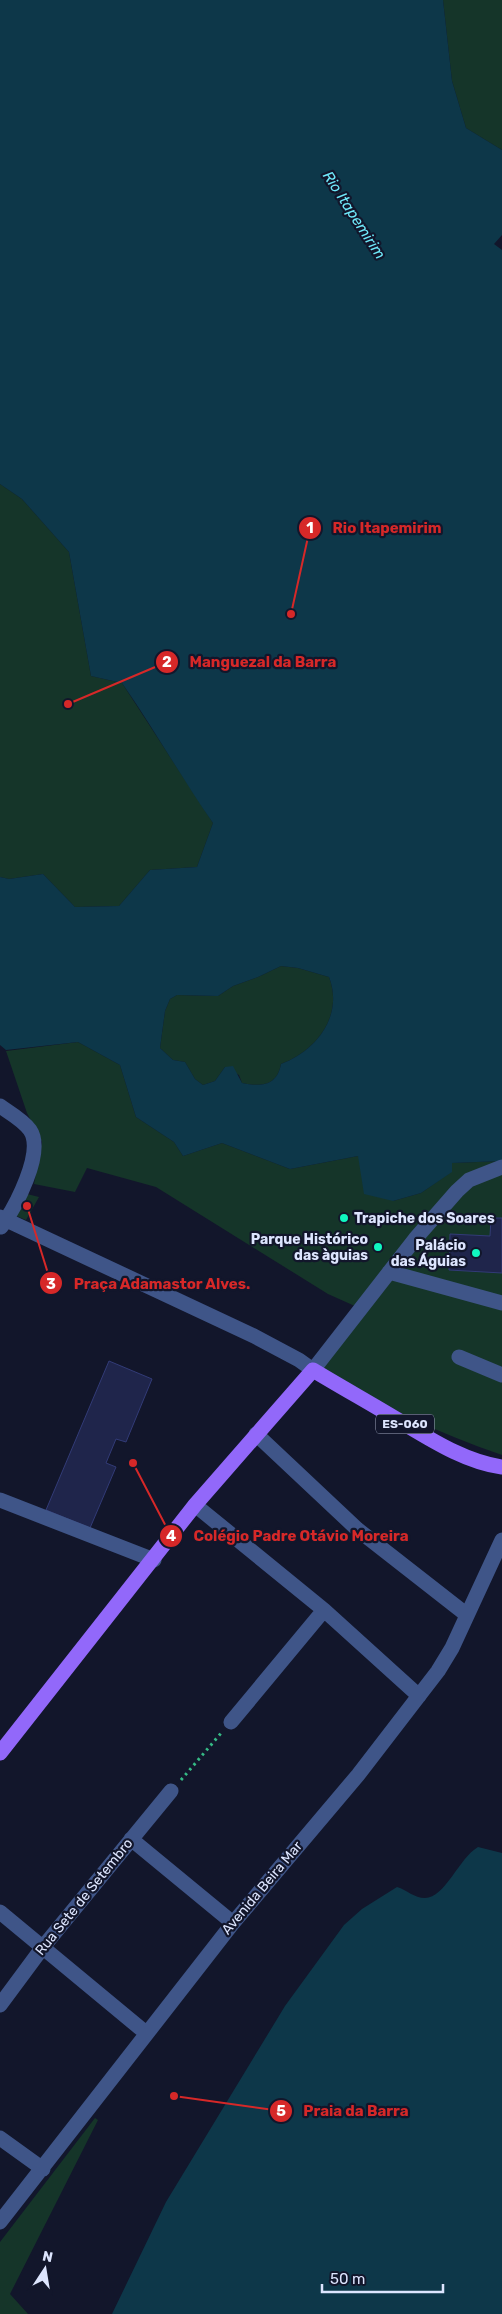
<svg xmlns="http://www.w3.org/2000/svg" width="502" height="2314" font-family="Rubik,sans-serif">
<rect width="100%" height="100%" fill="#12162b"/>
<path fill="#153529" d="M443 0H502V150L466 128 452 81Z
M0 484 22 499 69 552 91 676 122 683 213 823 197 867 150 870 119 906 75 907 43 874 9 879 0 877Z
M281 966 298 968 329 977C344 1016 316 1051 281 1064 277 1086 261 1087 242 1083L239 1075 225 1067 215 1081 203 1085 195 1079 185 1062 173 1060 160 1048 165 1011 170 999 177 995 218 996 233 986 258 977Z
M78 1042 120 1065 136 1117 174 1142 183 1156 222 1143 290 1169 358 1156 393 1201 421 1193 451 1172 452 1163 502 1161V1455C438 1433 377 1404 318 1371L366 1311 328 1294 156 1187 87 1168 75 1192 34 1184 42 1142 27 1113 6 1051Z
M27 1194 39 1197 26 1220 14 1215Z
M95 2118 98 2120 10 2294 28 2314H0V2242Z"/>
<path fill="#0d3749" fill-rule="evenodd" d="M0 0H443L452 81 466 128 502 150V235L494 244 502 250V1161L452 1163V1172L421 1193 393 1201 364 1194 358 1156 290 1169 222 1143 183 1156 174 1142 136 1117 120 1065 78 1042 6 1050 0 1045V877L9 879 43 874 75 907 119 906 150 870 197 867 213 823C181 777 154 729 122 683L91 676 69 552 22 499 0 484ZM281 966 298 968 329 977C344 1016 316 1051 281 1064 277 1086 261 1087 242 1083L233 1066 225 1067 215 1081 203 1085 195 1079 185 1062 173 1060 160 1048 165 1011 170 999 177 995 218 996 233 986 258 977Z
M478 1847 502 1853V2314H112L166 2202 285 2006 344 1925 362 1909 397 1887C407 1890 414 1898 425 1898 445 1898 459 1858 478 1847Z"/>
<path fill="#1f254b" stroke="#323b77" d="M491 1218H502V1273L449 1270 450 1234 490 1236Z
M109 1361 152 1379 126 1442 116 1439 106 1463 116 1467 90 1528 46 1510Z"/>
<g fill="none" stroke-linecap="round" stroke-linejoin="round">
<path stroke="#35ba85" stroke-width="3" stroke-dasharray="2.5 4" stroke-linecap="butt" d="M181 1780 222 1732"/>
<path stroke="#3f5588" stroke-width="15" d="M0 1106C10 1113 23 1120 30 1130 45 1152 15 1208 1 1227
M0 1217 254 1336 299 1360 313 1370 415 1239 457 1191 469 1180 502 1167
M389 1272 502 1303
M459 1357 502 1375
M256 1434 357 1529 467 1615
M0 1500 154 1560
M195 1505 324 1610 419 1696
M231 1722 324 1610
M131 1839 233 1923
M0 1912 146 2033
M0 2005 43 1947 171 1791
M0 2138 43 2169
M0 2222 233 1923 358 1775 438 1671 452 1648 502 1540"/>
<path stroke="#9268fa" stroke-width="15" d="M0 1753 195 1505 313 1370C341 1387 370 1403 398 1420 430 1439 465 1462 502 1467"/>
</g>
<g fill="#10f7c0" stroke="#12162b" stroke-width="2">
<circle cx="344" cy="1218" r="5"/>
<circle cx="378" cy="1247" r="5"/>
<circle cx="476" cy="1253" r="5"/>
</g>
<g text-anchor="middle" dominant-baseline="central" stroke-width="4.5" stroke-linejoin="round" paint-order="stroke">
<rect fill="#12162b" stroke="#a0a7bf" stroke-width="1" x="376" y="1414.5" width="58" height="19" rx="4"/>
<g font-size="12" font-weight="bold" fill="#dde5fe">
<text x="405" y="1424">ES-060</text>
</g>
<g font-size="14" font-weight="bold" fill="#dde5fe" stroke="#12162b" text-anchor="end">
<text x="354" y="1218" text-anchor="start">Trapiche dos Soares</text>
<text x="368" y="1239">Parque Histórico<tspan x="368" dy="16">das àguias</tspan></text>
<text x="466" y="1245">Palácio<tspan x="466" dy="16">das Águias</tspan></text>
</g>
<g font-size="14" fill="#dde5fe" stroke="#12162b">
<text transform="translate(262 1888) rotate(-50)">Avenida Beira Mar</text>
<text transform="translate(84 1897) rotate(-51)">Rua Sete de Setembro</text>
</g>
<g font-size="15" font-style="italic" fill="#6fe9fa" stroke="#12162b">
<text transform="translate(354 215) rotate(57)">Rio Itapemirim</text>
</g>
</g>
<path fill="none" stroke="#d62828" stroke-width="2" d="M291 614L310 528M68 704L167 662M27 1206L51 1283M133 1463L171 1536M174 2096L281 2111"/>
<g fill="#d62828" stroke="#12162b" stroke-width="2">
<circle cx="291" cy="614" r="5"/>
<circle cx="68" cy="704" r="5"/>
<circle cx="27" cy="1206" r="5"/>
<circle cx="133" cy="1463" r="5"/>
<circle cx="174" cy="2096" r="5"/>
<circle cx="310" cy="528" r="12"/>
<circle cx="167" cy="662" r="12"/>
<circle cx="51" cy="1283" r="12"/>
<circle cx="171" cy="1536" r="12"/>
<circle cx="281" cy="2111" r="12"/>
</g>
<g font-size="15" text-anchor="middle" font-weight="bold" fill="#fff">
<text x="310" y="533">1</text>
<text x="167" y="667">2</text>
<text x="51" y="1289">3</text>
<text x="171" y="1541">4</text>
<text x="281" y="2116">5</text>
</g>
<g font-size="15" text-anchor="middle" font-weight="bold" fill="#d62828" stroke="#12162b" stroke-width="4.5" stroke-linejoin="round" paint-order="stroke">
<text x="387" y="533">Rio Itapemirim</text>
<text x="263" y="667">Manguezal da Barra</text>
<text x="162" y="1289">Praça Adamastor Alves.</text>
<text x="301" y="1541">Colégio Padre Otávio Moreira</text>
<text x="356" y="2116">Praia da Barra</text>
</g>
<g transform="translate(45 2269) rotate(12)" stroke="#12162b" stroke-width="4" paint-order="stroke">
<path d="M0-4L9 19L0 12L-9 19Z" fill="#dde5fe"/>
<text y="-8" font-size="14" font-weight="bold" text-anchor="middle" fill="#dde5fe">N</text>
</g>
<path d="M322 2284v8h121v-8" fill="none" stroke="#dde5fe" stroke-width="2.5"/>
<text x="330" y="2284" font-size="15" fill="#dde5fe" stroke="#12162b" stroke-width="4" paint-order="stroke">50 m</text>
</svg>
